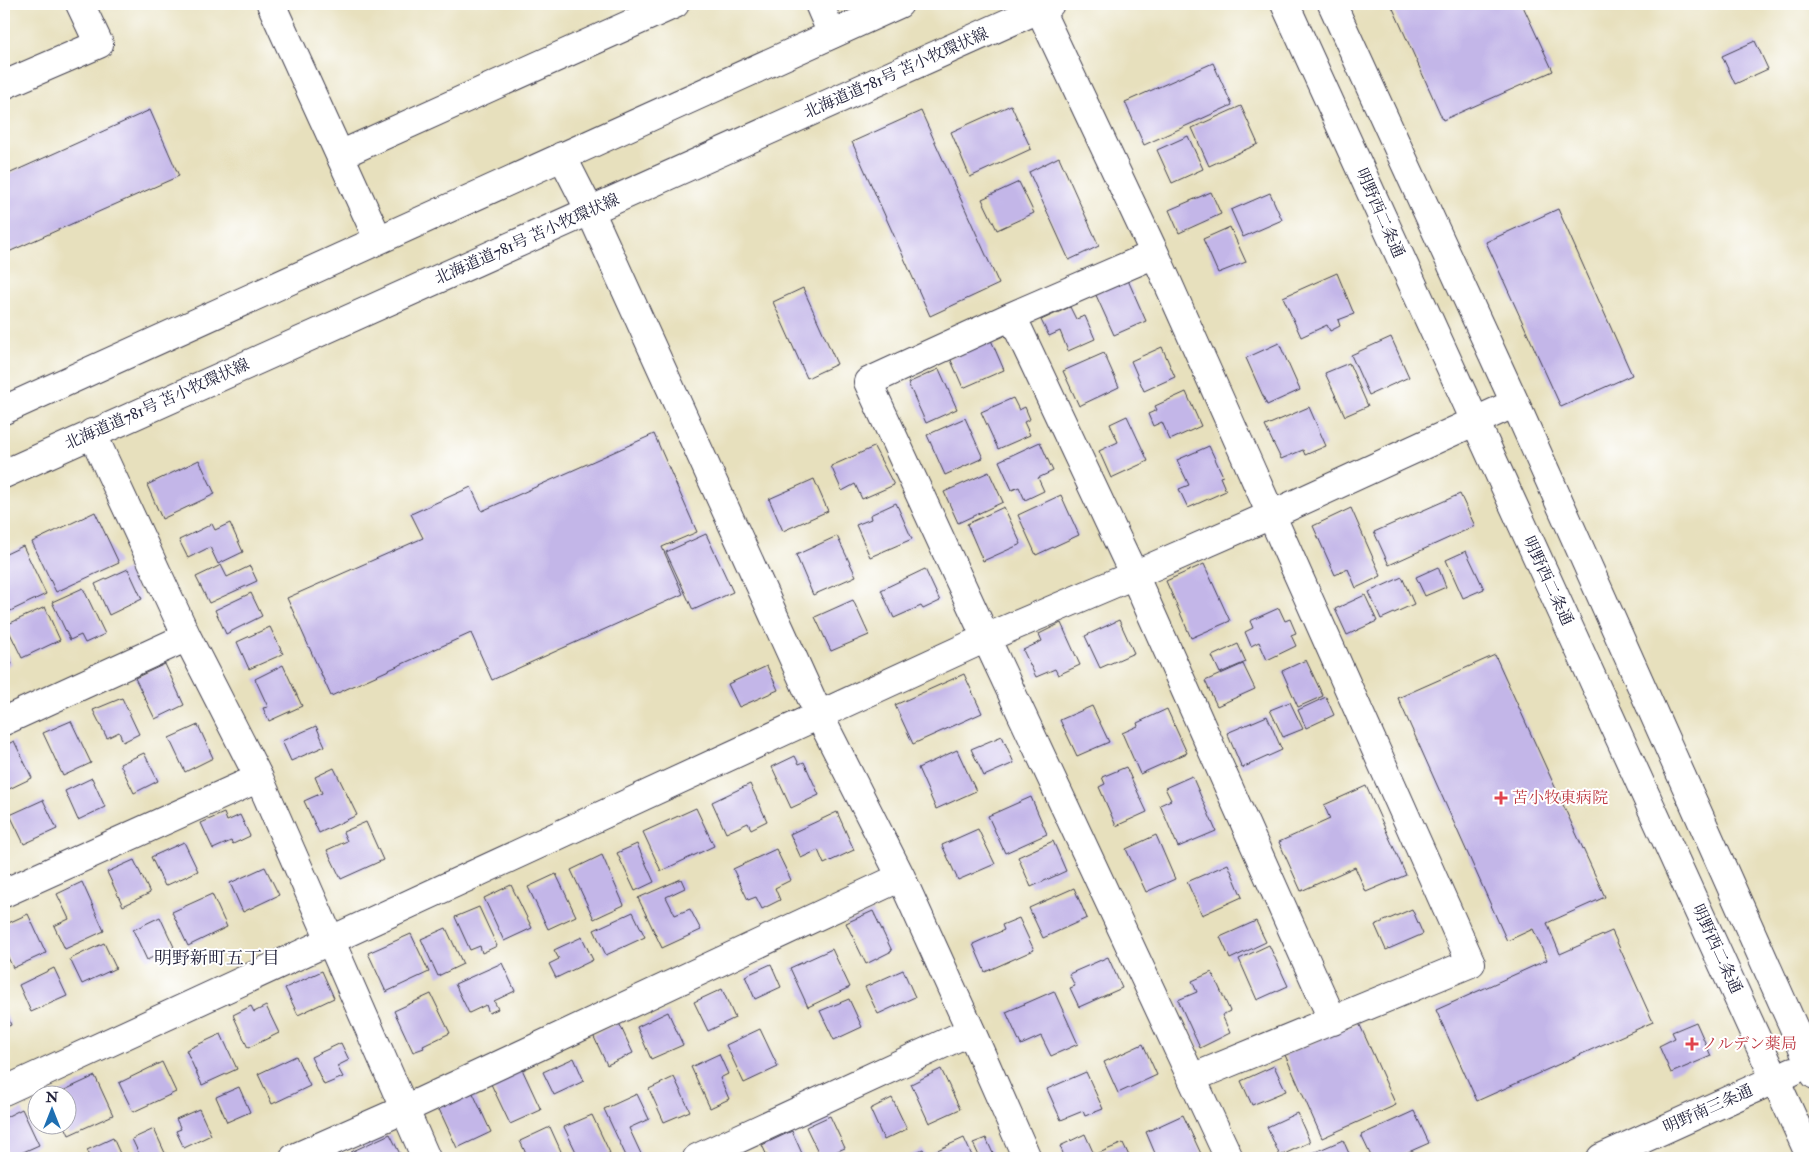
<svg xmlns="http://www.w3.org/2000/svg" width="1819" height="1162" font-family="'IM FELL Double Pica','Noto Serif JP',serif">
<rect width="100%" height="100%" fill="#fff"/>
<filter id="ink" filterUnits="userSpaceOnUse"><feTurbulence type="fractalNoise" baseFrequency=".02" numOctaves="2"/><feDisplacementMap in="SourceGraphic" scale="10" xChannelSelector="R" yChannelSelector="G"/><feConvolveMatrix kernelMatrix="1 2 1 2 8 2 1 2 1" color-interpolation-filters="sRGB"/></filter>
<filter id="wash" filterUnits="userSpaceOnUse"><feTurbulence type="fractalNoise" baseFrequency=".0096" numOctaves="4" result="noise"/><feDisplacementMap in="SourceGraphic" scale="20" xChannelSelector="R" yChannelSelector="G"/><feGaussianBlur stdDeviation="1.12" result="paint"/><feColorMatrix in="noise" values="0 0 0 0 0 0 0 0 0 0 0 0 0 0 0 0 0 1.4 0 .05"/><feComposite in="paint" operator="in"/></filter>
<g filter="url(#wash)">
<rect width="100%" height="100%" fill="#e7e0bd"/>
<g id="blocks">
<path fill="#c3b6e8" d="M1391 4H1522L1553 71 1443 120Z
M1755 41 1768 69 1735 84 1722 56Z
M1213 63 1232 105 1144 145 1125 102Z
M1011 105 1031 149 970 177 951 132Z
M1241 106 1258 144 1209 166 1192 128Z
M150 110 179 176 4 254V176Z
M921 111 999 284 930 316 852 142Z
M1188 136 1203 169 1172 183 1157 150Z
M1059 157 1099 246 1069 260 1029 172Z
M1019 182 1034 213 997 230 982 199Z
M1211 192 1221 214 1179 233 1169 210Z
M1270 193 1282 220 1243 237 1231 210Z
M1558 209 1632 375 1561 407 1486 242Z
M1230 227 1246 262 1218 273 1203 239Z
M1337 273 1354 314 1338 320 1340 326 1330 331 1327 325 1301 337 1283 297Z
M1127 278 1146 321 1114 335 1095 293Z
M803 288 837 364 807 378 773 302Z
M1070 307 1076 319 1085 316 1095 339 1068 351 1060 331 1049 336 1041 320Z
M1391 337 1409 377 1369 395 1351 355Z
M991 340 1004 370 963 388 950 358Z
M1279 343 1300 390 1267 405 1246 358Z
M1162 347 1175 377 1144 391 1131 361Z
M1104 353 1119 387 1079 406 1063 371Z
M1349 363 1368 406 1345 416 1325 373Z
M939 369 957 409 926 423 908 383Z
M1186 392 1201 426 1170 440 1162 422 1153 426 1148 414 1157 410 1155 406Z
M1013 398 1019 410 1025 407 1030 419 1024 422 1030 435 998 449 981 412Z
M1309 407 1326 446 1305 455 1303 450 1281 459 1265 426Z
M1127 416 1148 461 1111 478 1099 451 1118 442 1110 424Z
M965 418 983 458 945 475 927 435Z
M654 434 697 532 662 547 683 594 492 680 471 633 331 696 287 598 423 538 411 514 471 487 482 511Z
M1040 442 1053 471 1038 478 1044 491 1025 500 1019 487 1012 490 999 461Z
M1209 446 1223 476 1220 477 1226 491 1188 508 1179 489 1189 485 1177 460Z
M874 447 894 485 862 499 855 484 842 491 831 466Z
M199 460 215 494 162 519 147 485Z
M989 472 1003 502 958 523 944 492Z
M814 479 828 511 783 531 769 499Z
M1460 494 1475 526 1389 565 1374 532Z
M1061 495 1079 535 1036 555 1018 515Z
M896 503 912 539 870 557 856 525 871 519 870 515Z
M1004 507 1021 544 983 561 967 524Z
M1351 508 1381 576 1356 588 1348 569 1335 575 1313 526Z
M95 512 119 563 56 592 32 542Z
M230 523 243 552 218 564 210 547 188 558 179 540 212 524 215 530Z
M706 534 733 592 693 610 666 552Z
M837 536 856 576 813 595 796 555Z
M23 546 46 594 4 614V555Z
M1466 551 1484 589 1463 598 1446 560Z
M1204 564 1230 621 1191 638 1166 581Z
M221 565 227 577 250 566 257 581 209 603 196 577Z
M1438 567 1446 587 1425 596 1416 577Z
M128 569 142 599 109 615 95 584Z
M925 569 940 601 923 609 921 606 894 618 881 590Z
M1402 577 1414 604 1381 619 1369 592Z
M83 588 105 634 85 643 81 635 70 640 52 602Z
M251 593 262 616 226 634 215 610Z
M1365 595 1377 621 1347 635 1335 609Z
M853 600 869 635 831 651 815 617Z
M45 607 60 640 22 658 6 625Z
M1279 608 1285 621 1290 619 1296 633 1291 635 1296 646 1267 660 1259 642 1251 646 1245 632 1253 628 1250 621Z
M1119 620 1134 653 1100 668 1085 636Z
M1061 623 1080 665 1058 675 1055 669 1036 677 1023 650 1042 641 1039 634Z
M270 627 283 654 249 669 237 642Z
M1238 644 1246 662 1220 673 1212 656Z
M4 646 12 664 4 668Z
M1495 655 1605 897 1547 923 1560 954 1612 931 1653 1022 1477 1101 1436 1010 1547 960 1533 929 1507 941 1398 698Z
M1306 660 1323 696 1298 707 1282 671Z
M165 664 184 705 155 719 135 678Z
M1243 664 1255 689 1217 706 1205 681Z
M283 665 302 706 269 721 263 708 268 707 255 679Z
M767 666 778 690 739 707 728 684Z
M964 674 982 713 913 744 895 705Z
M1326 697 1334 715 1306 728 1298 710Z
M122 698 139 734 123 742 119 732 107 738 93 710Z
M1290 702 1303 729 1283 737 1270 710Z
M1092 706 1109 742 1077 756 1060 720Z
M1167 709 1187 753 1140 774 1122 733 1138 726 1137 723Z
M1267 716 1282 750 1242 768 1227 733Z
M71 721 91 763 63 776 43 733Z
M198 725 213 758 185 772 169 738Z
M316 726 325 746 291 761 282 741Z
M1002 736 1014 763 984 776 971 749Z
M14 741 32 778 5 791 4 746Z
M957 750 976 791 936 809 918 768Z
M144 753 158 781 134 793 120 764Z
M795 756 799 764 804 762 819 795 791 808 772 767Z
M1126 767 1147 812 1116 826 1099 787 1105 784 1102 777Z
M334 768 357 815 319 833 304 801 322 793 315 777Z
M1192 776 1216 831 1178 847 1160 805 1171 800 1165 788Z
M92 778 105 807 78 820 65 791Z
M750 784 767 821 751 829 748 823 726 833 712 802Z
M1366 786 1406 875 1366 892 1355 867 1301 891 1279 842 1330 819 1324 805Z
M1031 797 1047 834 1005 853 988 816Z
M43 800 57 829 24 844 10 815Z
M696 808 714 846 661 871 643 832Z
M837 812 854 850 824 864 818 850 801 858 790 834Z
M224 813 227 821 240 815 250 836 233 844 231 841 213 849 201 823Z
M366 822 383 860 341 879 327 850 347 841 343 832Z
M978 829 995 864 958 880 942 845Z
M1156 835 1175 879 1146 892 1126 849Z
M1053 841 1066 871 1031 887 1018 857Z
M184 842 198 871 165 886 151 857Z
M637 844 654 882 635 891 617 853Z
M776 849 791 880 775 888 780 900 762 909 756 897 748 900 733 869Z
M602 855 624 905 594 919 571 870Z
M134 860 150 893 123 906 107 872Z
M1228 864 1242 897 1202 915 1187 882Z
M265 867 279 895 243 912 230 883Z
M556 874 576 916 548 929 528 887Z
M681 879 685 888 666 897 675 915 690 909 701 930 662 948 638 898Z
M82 882 104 931 65 949 54 926 69 919 57 894Z
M511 885 532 928 504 941 484 898Z
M1074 888 1087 918 1043 938 1029 908Z
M212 894 227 927 188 946 172 912Z
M479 907 497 946 482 953 480 946 470 950 455 917Z
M1412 909 1423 934 1386 950 1375 925Z
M873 911 892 951 866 964 846 923Z
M633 912 645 937 606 955 594 930Z
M28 914 46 953 13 968 4 949V925Z
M160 917 174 947 147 960 133 930Z
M1019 918 1034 950 985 972 973 944 1004 930 1002 925Z
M1256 921 1266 942 1230 959 1220 937Z
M446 928 463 964 438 976 421 939Z
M411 934 429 972 386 992 368 953Z
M582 937 593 960 556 978 549 964 559 959 554 950Z
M104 943 116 968 82 984 70 959Z
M1269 945 1288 986 1257 1000 1239 959Z
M832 949 850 987 808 1007 790 968Z
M1108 957 1122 988 1079 1007 1070 988 1075 986 1069 974Z
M502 963 515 991 494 1001 498 1009 489 1013 486 1005 469 1013 455 984Z
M771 964 781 987 755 999 745 976Z
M54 968 67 996 31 1012 19 985Z
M903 970 915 997 878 1014 865 987Z
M322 971 334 998 298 1015 285 988Z
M1212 972 1230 1011 1222 1015 1230 1033 1200 1048 1178 1000 1197 992 1192 981Z
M722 989 735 1018 708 1031 694 1002Z
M1054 991 1078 1044 1051 1056 1041 1036 1021 1045 1006 1012Z
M431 994 450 1033 423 1046 424 1048 413 1052 394 1011Z
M849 999 862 1027 834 1040 820 1011Z
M251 1006 254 1012 266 1006 279 1033 248 1048 233 1015Z
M4 1009 11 1025 4 1028Z
M668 1012 683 1045 651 1059 637 1027Z
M1696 1022 1711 1056 1671 1073 1659 1046 1675 1038 1672 1032Z
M619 1023 633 1053 607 1065 593 1035Z
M1359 1023 1396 1105 1322 1138 1285 1055Z
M760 1029 778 1067 744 1083 726 1045Z
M221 1034 237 1069 202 1085 186 1050Z
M341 1043 349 1060 337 1066 343 1077 324 1085 311 1057Z
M1143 1044 1157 1075 1118 1093 1104 1062Z
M719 1054 728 1074 720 1078 729 1099 710 1108 691 1067Z
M296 1056 310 1086 272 1104 258 1074Z
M574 1058 584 1081 554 1095 543 1072Z
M162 1062 176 1092 133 1112 119 1083Z
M1274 1066 1286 1091 1252 1105 1241 1081Z
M522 1069 541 1110 510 1124 491 1084Z
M941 1069 960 1109 929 1123 911 1084Z
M1086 1072 1103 1109 1085 1116 1083 1111 1061 1120 1047 1089Z
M95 1076 113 1115 69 1135 64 1124H68V1094H56Z
M674 1077 690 1111 664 1122 649 1089Z
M239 1087 250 1112 227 1122 216 1097Z
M472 1091 491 1132 457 1148 438 1107Z
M637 1094 649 1119 629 1128 642 1156 638 1158H627L604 1109Z
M892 1098 907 1129 884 1140 870 1109Z
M22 1109 39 1145 10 1158 4 1145V1118Z
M199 1109 211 1135 184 1148 176 1131 181 1129 176 1119Z
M1414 1111 1429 1143 1395 1158H1372L1361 1135Z
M1297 1113 1310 1142 1280 1156 1267 1127Z
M592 1115 610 1153 599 1158H579L564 1127Z
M1183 1115 1203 1158H1157L1146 1132Z
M830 1116 845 1148 821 1158 806 1127Z
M550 1127 564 1158H528L520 1141Z
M154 1129 165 1153 155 1158H141L132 1139Z
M792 1131 804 1158H768L762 1145Z
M390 1134 402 1158H354L351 1152Z
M1085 1134 1093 1152 1080 1158H1065L1060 1146Z
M113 1138 122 1158H91L87 1150Z
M964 1138 973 1158H936L933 1152Z
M986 1138 995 1158H980L973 1143Z
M1343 1140 1351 1158H1301Z
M1123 1143 1130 1158H1087Z
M923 1149 927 1158H904Z"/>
</g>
</g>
<g filter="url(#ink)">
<use href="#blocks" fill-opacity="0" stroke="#403e4e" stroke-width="1"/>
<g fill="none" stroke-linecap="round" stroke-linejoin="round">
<g stroke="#403e4e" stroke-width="30">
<path id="minor" d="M271 4 378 239
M819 4 832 34
M1285 4C1460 389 1637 773 1811 1158
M1332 4 1515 403 1815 1075
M1039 8 1155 254 1471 963 1192 1078
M4 85 99 44 80 4
M340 155 675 4
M562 156 590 211 819 715 901 877 971 1031 1027 1158
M1155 254 1012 316 868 382 986 638 1229 1158
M1012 316 1134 575 1333 1021
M92 433 187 637 259 778 426 1158
M4 721 187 637
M4 893 259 778
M4 1091 986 638 1134 575 1271 515 1515 403
M294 1158 405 1109 901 877
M697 1158 971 1031
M1601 1158 1793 1071"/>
</g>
<g stroke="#403e4e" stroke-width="30">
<path id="major" d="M4 410 899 4
M4 474 1050 4"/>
</g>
<use href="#minor" stroke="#fff" stroke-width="28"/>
<use href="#major" stroke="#fff" stroke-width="28"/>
</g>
</g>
<g fill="#e0444e" stroke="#fff" stroke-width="2">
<path d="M1498.5 790.5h5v5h5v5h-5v5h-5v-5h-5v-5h5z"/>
<path d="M1689.5 1036.5h5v5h5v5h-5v5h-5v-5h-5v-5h5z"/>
</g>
<g text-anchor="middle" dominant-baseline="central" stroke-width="4" stroke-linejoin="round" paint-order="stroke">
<g font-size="16" fill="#22223b" stroke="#fff">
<text transform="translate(896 73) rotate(-24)">北海道道781号 苫小牧環状線</text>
<text transform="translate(1380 213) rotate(66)">明野西二条通</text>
<text transform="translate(527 239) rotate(-24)">北海道道781号 苫小牧環状線</text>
<text transform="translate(157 404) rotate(-24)">北海道道781号 苫小牧環状線</text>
<text transform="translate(1548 581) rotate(65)">明野西二条通</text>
<text transform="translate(1717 949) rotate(65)">明野西二条通</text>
<text transform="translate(1708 1109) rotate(-24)">明野南三条通</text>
</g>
<g font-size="16" fill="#be3a42" stroke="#fff" text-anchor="start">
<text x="1512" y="798">苫小牧東病院</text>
<text x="1702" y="1044">ノルデン薬局</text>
</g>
<g font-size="18" fill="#22223b" stroke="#fff">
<text x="217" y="958">明野新町五丁目</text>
</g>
</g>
<rect width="1819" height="1162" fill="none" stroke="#fff" stroke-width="20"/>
<g transform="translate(52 1110)"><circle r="24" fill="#ffffff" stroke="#a7a7b1"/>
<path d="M0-4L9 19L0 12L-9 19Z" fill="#1f6fb2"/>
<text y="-8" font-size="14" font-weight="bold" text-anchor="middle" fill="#22223b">N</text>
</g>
</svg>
